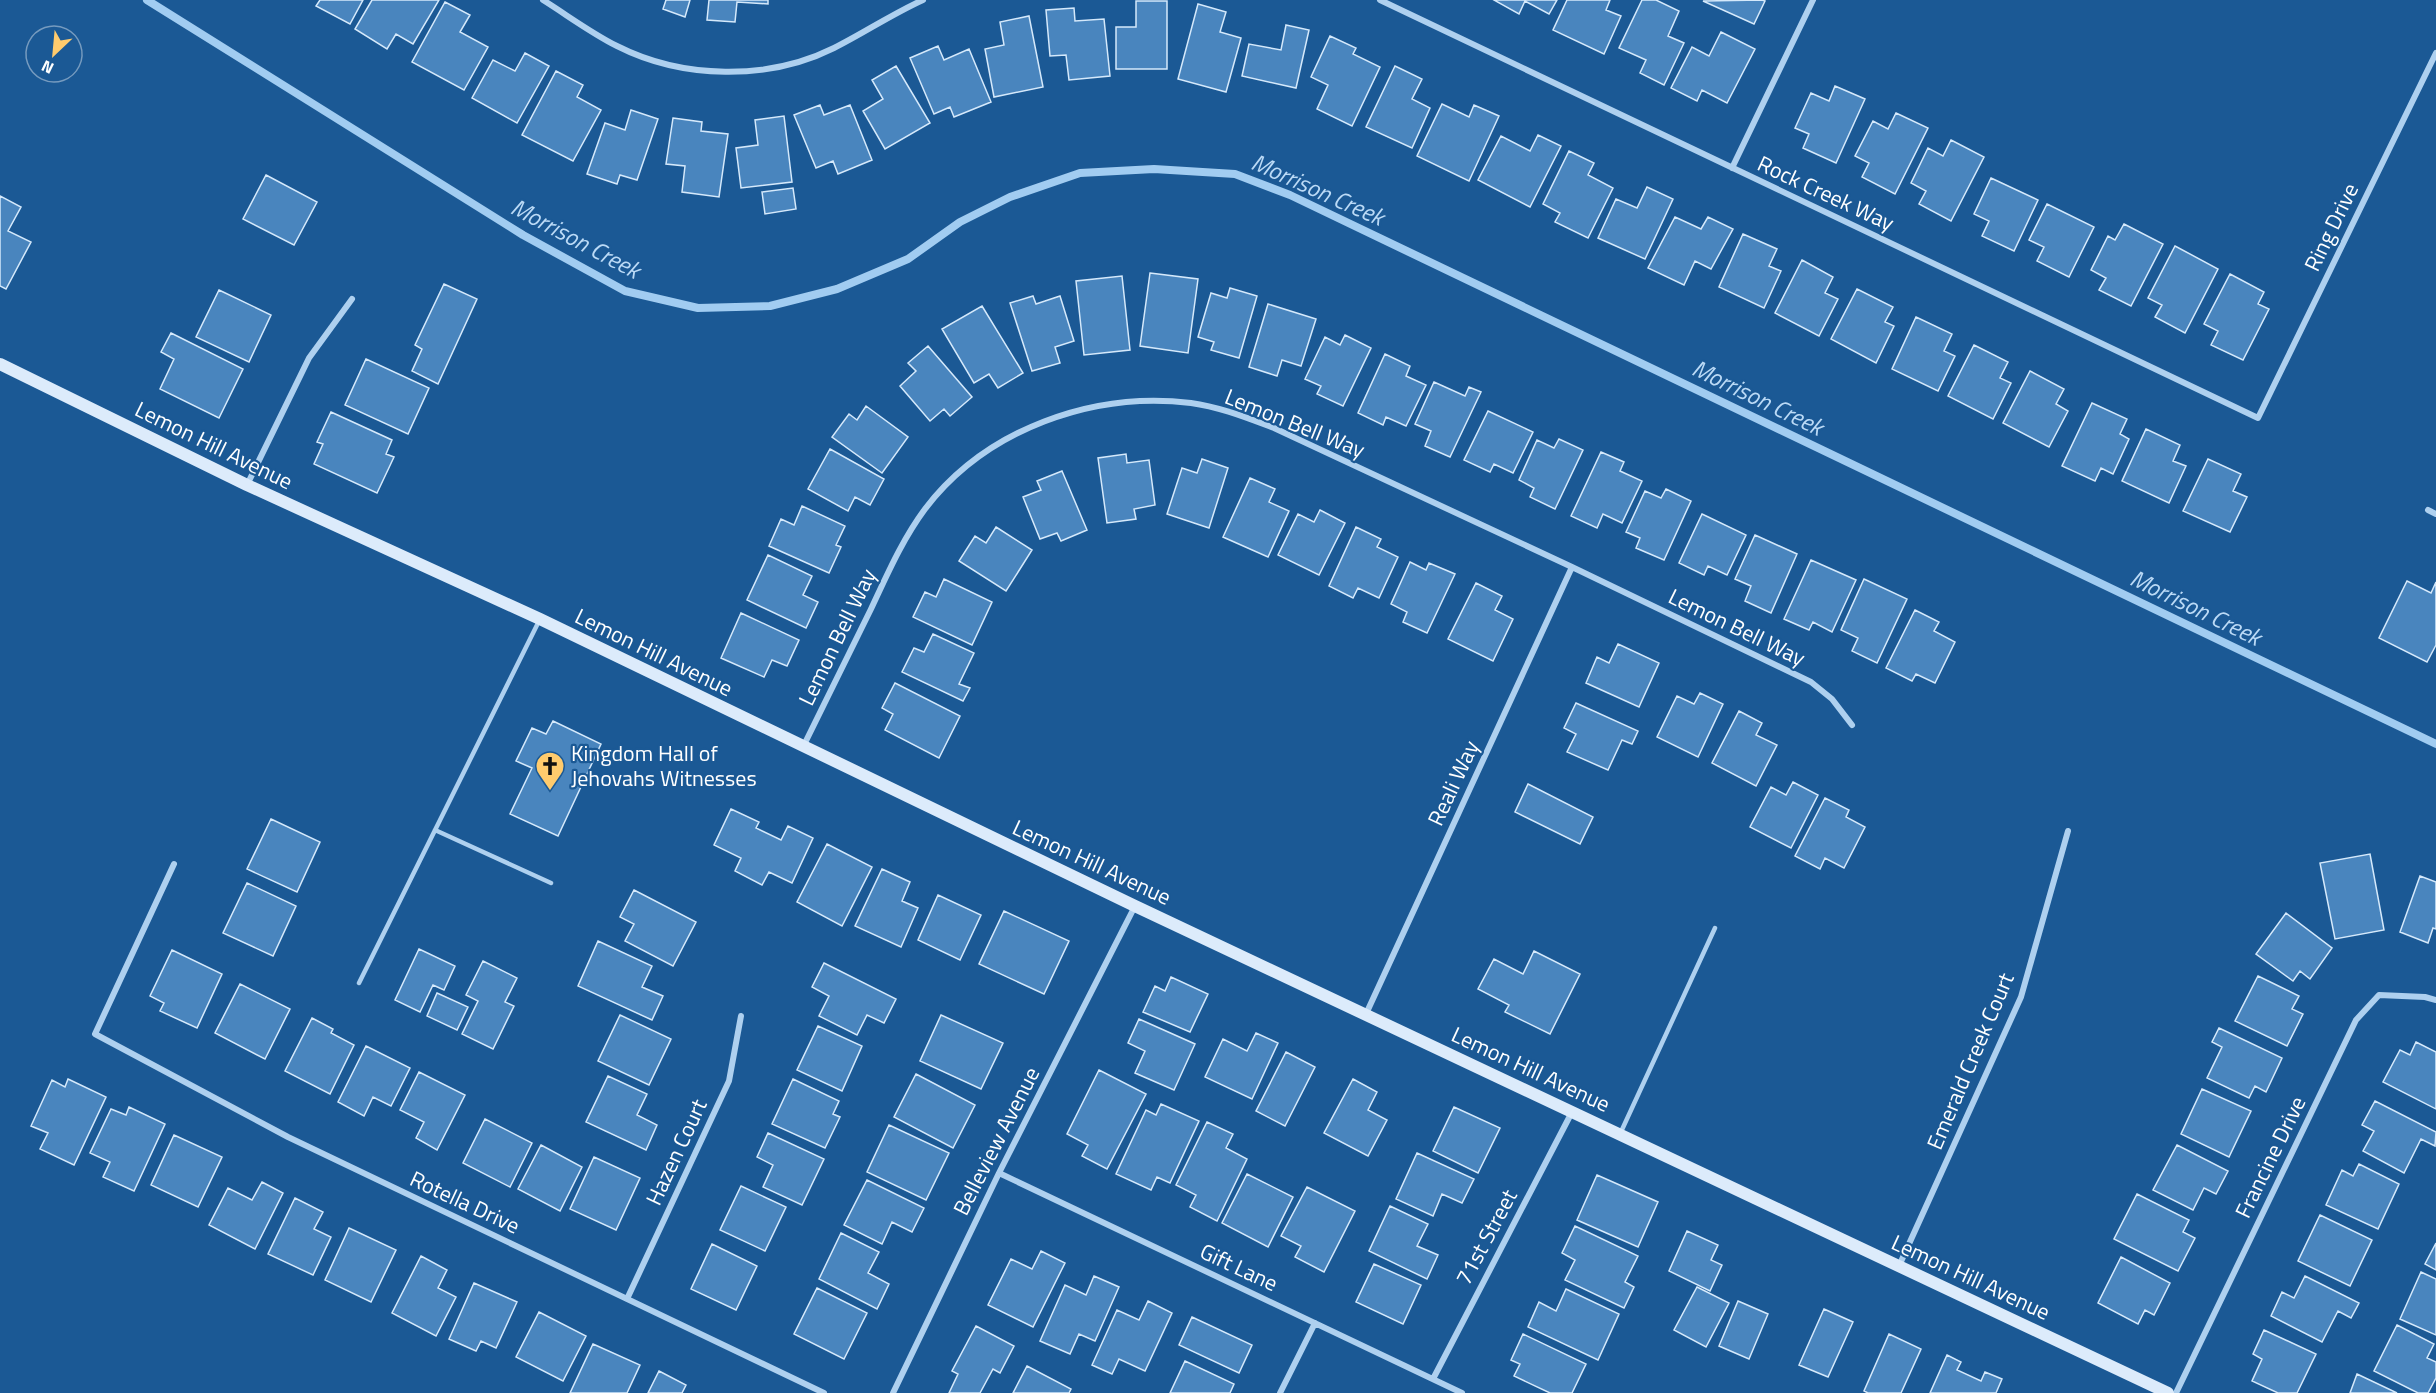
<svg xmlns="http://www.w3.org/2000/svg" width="2436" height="1393" font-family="'Titillium Web',sans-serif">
<rect width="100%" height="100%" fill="#1b5995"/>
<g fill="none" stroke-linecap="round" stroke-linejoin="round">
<path stroke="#a1ccf1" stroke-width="8" d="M147 0 523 235 625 291 698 308 770 306 837 289 908 259 960 222 1010 197 1080 173 1154 169 1235 174 1290 195 2436 744"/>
</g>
<path fill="#4985be" stroke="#d5e9fb" stroke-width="1.5" d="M320 0H363L350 24 316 6Z
M372 0H439L413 44 396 34 387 49 355 29Z
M666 0H690L685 17 663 9Z
M709 0H768V4L737 2 735 22 707 20Z
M1494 0H1557L1549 14 1525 1 1519 14Z
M1567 0H1610L1606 10 1621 16 1604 54 1553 30Z
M1642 0H1656L1679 11 1668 36 1684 43 1664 85 1640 73 1646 60 1619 48Z
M1762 0 1765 1 1754 24 1703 1Z
M1136 1H1167V69H1116V27H1136Z
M445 2 470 15 460 32 488 47 464 90 412 62Z
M1198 4 1226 12 1220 32 1241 38 1226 92 1178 79Z
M1074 8 1075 21 1104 19 1110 76 1069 80 1066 55 1050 56 1046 10Z
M1029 16 1043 87 994 97 985 49 1004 45 1000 22Z
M1286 25 1309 30 1296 88 1242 76 1249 44 1281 50Z
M1721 32 1755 49 1727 103 1702 90 1697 101 1671 88 1692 47 1709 56Z
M1330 36 1356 48 1353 54 1380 67 1352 126 1317 109 1328 85 1311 77Z
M938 46 944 60 969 49 991 102 954 117 950 107 934 114 910 58Z
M525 53 549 66 517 123 472 98 493 60 515 71Z
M896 66 930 123 885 149 863 111 883 99 872 80Z
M1395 66 1422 79 1412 99 1430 108 1412 148 1366 127Z
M556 71 583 85 577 97 601 110 573 161 522 135Z
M1835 86 1865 99 1836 163 1803 148 1809 134 1795 128 1811 93 1829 101Z
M1442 104 1469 117 1474 105 1499 116 1469 181 1417 156Z
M820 105 824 115 850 105 872 160 838 174 833 161 816 168 794 115Z
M631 110 658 119 637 180 620 175 617 184 587 174 605 123 625 130Z
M1896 113 1928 128 1895 194 1862 177 1869 163 1855 156 1873 121 1888 129Z
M784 116 792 182 741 188 736 148 758 145 755 120Z
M673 118 702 122 701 131 728 134 719 197 682 192 685 166 666 164Z
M1538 135 1561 146 1530 207 1478 180 1501 136 1530 151Z
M1951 140 1984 157 1951 221 1919 204 1926 191 1911 183 1928 148 1943 156Z
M1569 151 1594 163 1588 175 1613 188 1588 238 1555 222 1560 213 1543 204Z
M266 175 317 202 294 245 243 219Z
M1991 178 2038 200 2014 251 1982 236 1989 221 1974 214Z
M1647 187 1673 199 1645 259 1598 238 1616 199 1637 208Z
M793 188 796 209 765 214 762 192Z
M0 196 21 207 8 231 31 242 6 289 0 286Z
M2047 204 2094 227 2069 277 2037 261 2044 247 2029 240Z
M1675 217 1701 229 1708 217 1733 229 1711 269 1695 261 1684 285 1648 268Z
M2124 224 2163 244 2131 306 2099 290 2106 278 2091 270 2108 236 2115 240Z
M1743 234 1777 249 1769 266 1781 271 1764 308 1719 287Z
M2175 246 2218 269 2185 333 2155 317 2162 305 2148 298Z
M1802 260 1833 277 1825 293 1838 299 1819 336 1775 313Z
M1150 273 1198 279 1188 353 1140 346Z
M2230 274 2264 292 2258 304 2269 309 2243 360 2211 345 2218 331 2204 324Z
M1122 276 1130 350 1084 355 1076 281Z
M444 284 477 299 438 384 412 371 422 349 415 345Z
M1230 288 1257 296 1239 358 1211 350 1214 342 1198 337 1211 293 1227 298Z
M1857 289 1893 307 1885 322 1894 326 1876 363 1831 339Z
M219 290 271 315 249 362 196 337Z
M1033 296 1036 304 1060 296 1074 341 1055 347 1060 363 1032 371 1010 303Z
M1268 304 1316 319 1301 366 1282 360 1277 376 1249 367Z
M982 306 1023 373 998 388 989 374 974 383 942 329Z
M1916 317 1952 334 1944 351 1955 356 1938 391 1892 369Z
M171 333 243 369 219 418 160 389 174 359 161 352Z
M1345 335 1371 348 1343 406 1317 394 1321 386 1305 379 1325 337 1340 345Z
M1974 345 2008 362 2000 378 2011 383 1993 419 1948 396Z
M928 346 972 397 950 416 944 409 930 421 900 386 916 371 908 363Z
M1385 354 1410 366 1406 376 1426 385 1406 426 1386 417 1383 425 1358 413Z
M366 359 429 388 408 434 345 405Z
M2030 371 2064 389 2056 404 2068 411 2049 447 2003 423Z
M1434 382 1465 396 1469 387 1481 392 1450 457 1425 446 1431 431 1415 424Z
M2092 403 2127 419 2120 434 2129 439 2113 474 2101 468 2095 481 2062 466Z
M866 406 908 437 882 473 832 437 849 414 857 420Z
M1488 411 1533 432 1513 473 1494 464 1490 472 1464 460Z
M331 412 392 440 386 454 394 457 377 493 314 464 323 444 317 442Z
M2146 429 2180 445 2173 461 2186 466 2169 503 2122 481Z
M1559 439 1583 450 1555 509 1530 497 1534 488 1519 480 1537 440 1554 448Z
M830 449 884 479 870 505 855 497 848 511 808 489Z
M1601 452 1624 462 1620 471 1642 481 1622 523 1603 514 1597 528 1571 516Z
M1126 454 1127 463 1149 460 1155 505 1134 509 1136 519 1107 523 1098 458Z
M1202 459 1228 468 1209 528 1167 514 1182 468 1197 473Z
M2208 459 2241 474 2233 491 2247 497 2230 532 2183 511Z
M1062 471 1087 530 1061 541 1057 533 1040 539 1023 497 1041 490 1037 481Z
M1250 478 1275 489 1269 502 1289 511 1268 557 1223 537Z
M1666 489 1691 501 1664 560 1636 548 1640 538 1626 532 1645 491 1661 498Z
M802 506 845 526 836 545 841 547 829 573 769 546 781 519 794 525Z
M1320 510 1345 523 1319 575 1278 555 1298 514 1314 522Z
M1702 514 1746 535 1727 575 1708 566 1704 575 1679 563Z
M996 527 1032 550 1006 591 959 561 975 536 986 543Z
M1356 527 1381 539 1377 547 1398 557 1379 598 1358 588 1353 598 1329 586Z
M1755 535 1797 554 1771 613 1745 601 1751 586 1735 579Z
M768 555 812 576 803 595 818 602 806 628 747 600Z
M1811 560 1856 580 1832 632 1813 622 1809 630 1784 619Z
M1410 562 1426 570 1429 563 1455 574 1427 633 1403 622 1407 612 1391 604Z
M944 579 992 602 972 645 913 617 925 592 936 597Z
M1864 579 1907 599 1877 663 1852 651 1858 638 1841 630Z
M2407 581 2431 593 2436 582V645L2427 662 2379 638Z
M1476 583 1502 596 1495 610 1513 619 1493 661 1448 639Z
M1915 610 1939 622 1934 631 1955 642 1935 683 1916 674 1912 681 1886 668Z
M741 613 799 640 787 666 772 660 764 677 721 658Z
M933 634 974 653 959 684 970 688 963 701 902 672 914 648 924 652Z
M1618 644 1659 663 1639 707 1586 683 1597 657 1609 663Z
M895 683 960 716 939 758 885 730 893 714 882 708Z
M1700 693 1723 704 1698 757 1657 737 1677 696 1694 704Z
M1576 703 1638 731 1632 744 1622 740 1608 770 1567 752 1576 734 1564 728Z
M1739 711 1762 723 1756 735 1777 745 1756 786 1712 763Z
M553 721 601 744 558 836 510 814 532 768 516 761 532 728 546 734Z
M1793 782 1818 795 1791 848 1750 827 1771 787 1786 795Z
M1528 784 1593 817 1580 844 1515 812Z
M1825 798 1849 810 1846 817 1865 827 1844 868 1825 858 1820 869 1795 856Z
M731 809 759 822 756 828 781 840 788 826 813 838 792 883 769 872 762 885 735 871 741 858 714 845Z
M271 819 320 842 297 892 247 869Z
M827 844 872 867 842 926 797 902Z
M2370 854 2384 930 2335 939 2320 863Z
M882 869 910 882 902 901 918 908 901 947 855 926Z
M2420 876 2436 882V929L2433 928 2428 943 2400 932Z
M247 883 296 906 273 956 223 933Z
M634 890 696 922 673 966 625 941 634 924 620 917Z
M938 895 981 915 960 960 918 940Z
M1004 911 1069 941 1044 994 979 964Z
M2286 913 2332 948 2310 979 2300 971 2293 981 2256 954Z
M598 941 652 966 642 987 663 996 652 1020 578 986Z
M419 949 455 966 444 990 433 985 420 1012 395 1000Z
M172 950 222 974 197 1028 160 1011 164 1003 150 996Z
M1534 951 1580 974 1550 1034 1505 1012 1509 1005 1478 989 1494 959 1523 974Z
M483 961 517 978 505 1002 514 1006 493 1049 462 1034 478 1001 466 995Z
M824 963 896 999 884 1023 867 1015 857 1035 819 1016 829 996 812 987Z
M2258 976 2299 996 2292 1009 2303 1014 2287 1046 2235 1021Z
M1171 977 1208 994 1190 1032 1143 1012 1155 986 1165 991Z
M240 984 290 1009 265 1059 215 1033Z
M437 993 468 1007 457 1030 427 1016Z
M620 1015 671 1039 649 1085 598 1061Z
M941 1015 1003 1043 981 1089 920 1061Z
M312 1018 333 1029 331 1033 354 1045 330 1094 285 1071Z
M1139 1019 1195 1044 1174 1090 1135 1073 1145 1051 1128 1043Z
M818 1026 862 1046 842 1091 797 1070Z
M2219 1028 2282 1058 2266 1092 2255 1086 2249 1098 2207 1078 2222 1047 2212 1042Z
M1256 1033 1278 1043 1252 1099 1205 1077 1223 1039 1247 1051Z
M2416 1042 2436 1052V1109L2383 1082 2400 1050 2410 1055Z
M366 1046 410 1068 391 1106 373 1097 364 1116 338 1102Z
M1286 1052 1315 1067 1285 1126 1256 1111Z
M1099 1070 1146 1094 1107 1169 1082 1156 1088 1145 1067 1134Z
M419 1072 465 1095 437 1150 416 1138 424 1122 400 1110Z
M916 1074 975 1105 953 1148 894 1117Z
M608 1076 647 1094 637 1115 657 1125 646 1150 586 1122Z
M68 1079 106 1097 74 1165 40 1149 48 1133 31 1126 52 1080 65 1087Z
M793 1079 839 1101 833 1114 840 1117 825 1148 772 1124Z
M1353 1079 1377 1092 1368 1110 1387 1120 1368 1156 1324 1133Z
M2202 1089 2251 1111 2229 1157 2181 1134Z
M2375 1101 2436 1132 2435 1146 2421 1139 2404 1173 2363 1151 2374 1131 2362 1125Z
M1161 1104 1199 1121 1170 1183 1157 1177 1151 1190 1116 1174 1146 1110 1156 1115Z
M129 1107 165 1124 134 1191 103 1177 110 1162 90 1153 111 1109 126 1115Z
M1454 1107 1500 1128 1478 1173 1433 1151Z
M485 1119 532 1143 510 1187 463 1163Z
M1207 1122 1233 1134 1226 1148 1247 1159 1217 1221 1190 1207 1196 1195 1176 1185Z
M889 1125 949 1153 926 1200 867 1172Z
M768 1133 824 1159 802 1205 763 1187 773 1165 757 1157Z
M174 1135 222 1157 198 1207 151 1185Z
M541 1145 582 1167 560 1211 518 1189Z
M2177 1145 2228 1171 2216 1194 2204 1188 2193 1210 2153 1190Z
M1417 1153 1474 1179 1462 1203 1442 1194 1433 1216 1396 1199Z
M594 1157 640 1178 616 1230 570 1209Z
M2359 1164 2399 1184 2378 1229 2326 1205 2342 1170 2353 1176Z
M1247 1174 1293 1197 1268 1247 1222 1223Z
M1597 1175 1658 1202 1638 1247 1577 1220Z
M867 1180 924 1208 912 1232 892 1222 882 1244 844 1225Z
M262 1182 283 1193 255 1249 209 1225 228 1188 252 1200Z
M741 1186 786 1207 765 1251 720 1230Z
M1307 1187 1355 1211 1324 1272 1295 1257 1301 1246 1281 1236Z
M2137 1194 2189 1220 2183 1232 2195 1238 2178 1271 2114 1239Z
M295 1198 323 1212 314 1229 331 1237 313 1275 268 1254Z
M1390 1206 1428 1224 1417 1246 1438 1255 1427 1279 1369 1251Z
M2320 1215 2372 1240 2350 1286 2298 1261Z
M1575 1226 1638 1256 1625 1282 1634 1287 1624 1308 1565 1280 1575 1260 1562 1253Z
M349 1228 396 1250 371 1302 325 1280Z
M1687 1231 1718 1245 1711 1260 1722 1265 1710 1291 1669 1271Z
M841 1233 879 1252 868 1273 889 1284 877 1309 819 1279Z
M2436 1243V1270L2425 1264Z
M712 1244 757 1266 736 1310 691 1289Z
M1041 1251 1065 1263 1033 1327 988 1305 1011 1259 1032 1269Z
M421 1256 447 1270 438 1288 456 1297 436 1336 392 1313Z
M2121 1257 2170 1283 2154 1315 2145 1310 2138 1324 2098 1303Z
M1374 1264 1421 1285 1403 1324 1356 1302Z
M2421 1272 2436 1279V1335L2400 1319Z
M1094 1276 1119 1287 1095 1341 1079 1334 1070 1354 1040 1341 1065 1285 1086 1295Z
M2305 1276 2359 1303 2351 1318 2338 1311 2322 1342 2271 1316 2282 1292 2294 1298Z
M474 1283 517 1302 496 1348 481 1341 476 1351 449 1339Z
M1697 1287 1729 1303 1706 1347 1674 1330Z
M817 1288 867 1313 844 1359 794 1334Z
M1566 1289 1619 1314 1598 1360 1528 1327 1539 1302 1556 1311Z
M1148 1301 1172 1313 1145 1371 1119 1359 1112 1374 1092 1365 1117 1310 1139 1320Z
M1738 1301 1768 1314 1749 1359 1719 1346Z
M1824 1309 1853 1322 1828 1377 1799 1365Z
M539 1312 586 1336 563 1381 516 1357Z
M1192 1317 1252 1345 1239 1373 1179 1345Z
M2397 1325 2434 1344 2427 1358 2436 1362V1378L2428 1393H2418L2374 1371Z
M976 1326 1014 1346 1000 1373 993 1369 980 1393H949L958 1374 952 1371Z
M2264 1330 2316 1354 2297 1393H2278L2252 1381 2262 1359 2253 1354Z
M1523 1334 1586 1364 1572 1393H1550L1514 1376 1520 1364 1511 1360Z
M1889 1334 1921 1349 1901 1393H1868L1864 1391Z
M593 1344 640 1365 627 1393H570Z
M1947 1355 1961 1362 1957 1370 1981 1381 1985 1372 2002 1379 1996 1393H1930Z
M1185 1361 1234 1384 1230 1393H1170Z
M1027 1366 1071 1389 1069 1393H1013Z
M659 1371 686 1385 682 1393H648Z
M2357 1374 2397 1393H2350Z"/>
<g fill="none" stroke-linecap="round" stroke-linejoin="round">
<path stroke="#aed0ef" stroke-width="4.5" d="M435 830 551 883
M359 983 540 619
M1620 1134 1715 928"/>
<path stroke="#aed0ef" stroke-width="6" d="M543 0C567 15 591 33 617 46 682 79 768 81 834 48 864 33 892 14 923 0
M1380 0 2258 418 2436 53
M1732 168 1813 0
M247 485 309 358 352 299
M2428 510 2436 514
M803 747C826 701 848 655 871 609 887 575 902 540 925 509 986 429 1093 391 1191 403 1220 407 1247 418 1274 428L1572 567 1811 682 1832 699 1852 725
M174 864 95 1034 288 1137 824 1393
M1366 1014 1572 567
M999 1173 1462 1393
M1899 1266 2021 997 2068 831
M627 1299 729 1081 741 1016
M1433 1379 1572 1112
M893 1393 999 1173 1135 906
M1280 1393 1315 1323
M2176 1393 2356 1020 2379 995 2425 997 2436 1000"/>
<path stroke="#dcebfb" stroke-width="12" d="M0 364 247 485 540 619 1135 906 2168 1393"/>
</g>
<defs>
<g id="church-pin" transform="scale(1.5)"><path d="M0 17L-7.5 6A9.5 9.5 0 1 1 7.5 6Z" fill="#ffcb6d" stroke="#1b5995"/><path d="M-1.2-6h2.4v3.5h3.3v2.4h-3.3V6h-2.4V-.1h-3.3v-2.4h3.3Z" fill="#111"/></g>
</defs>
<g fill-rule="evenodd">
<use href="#church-pin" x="550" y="766"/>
</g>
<g text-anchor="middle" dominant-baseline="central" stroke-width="4.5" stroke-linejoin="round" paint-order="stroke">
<g font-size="22" fill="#fff" stroke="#1b5995">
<text transform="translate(1826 193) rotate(25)">Rock Creek Way</text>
<text transform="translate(2331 227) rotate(-64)">Ring Drive</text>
<text transform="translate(1295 423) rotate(22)">Lemon Bell Way</text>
<text transform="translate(214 445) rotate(26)">Lemon Hill Avenue</text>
<text transform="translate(1737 627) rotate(26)">Lemon Bell Way</text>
<text transform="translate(837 637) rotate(-64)">Lemon Bell Way</text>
<text transform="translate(654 652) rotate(26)">Lemon Hill Avenue</text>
<text transform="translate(1453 783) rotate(-65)">Reali Way</text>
<text transform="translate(1092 862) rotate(25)">Lemon Hill Avenue</text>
<text transform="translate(1970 1061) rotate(-67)">Emerald Creek Court</text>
<text transform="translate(1531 1069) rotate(25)">Lemon Hill Avenue</text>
<text transform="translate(996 1141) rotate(-63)">Belleview Avenue</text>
<text transform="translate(676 1152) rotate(-65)">Hazen Court</text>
<text transform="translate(2270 1157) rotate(-64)">Francine Drive</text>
<text transform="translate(465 1202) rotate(25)">Rotella Drive</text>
<text transform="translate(1486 1237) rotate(-62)">71st Street</text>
<text transform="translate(1239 1267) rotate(25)">Gift Lane</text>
<text transform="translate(1971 1277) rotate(25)">Lemon Hill Avenue</text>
</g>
<g font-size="22" fill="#fff" stroke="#1b5995" text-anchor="start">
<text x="571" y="753">Kingdom Hall of<tspan x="571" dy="25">Jehovahs Witnesses</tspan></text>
</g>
<g font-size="24" font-style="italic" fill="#bbdaf6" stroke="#1b5995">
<text transform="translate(1318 189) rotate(24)">Morrison Creek</text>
<text transform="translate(576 238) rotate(28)">Morrison Creek</text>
<text transform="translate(1758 397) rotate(26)">Morrison Creek</text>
<text transform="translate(2196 607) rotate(26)">Morrison Creek</text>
</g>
</g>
<g transform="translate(54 54) rotate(206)"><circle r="28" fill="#1b5995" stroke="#769bbf" stroke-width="1.5"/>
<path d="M0-4.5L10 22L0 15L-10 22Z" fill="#ffcb6d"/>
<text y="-9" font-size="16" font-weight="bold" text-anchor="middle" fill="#ffffff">N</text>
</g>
</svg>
